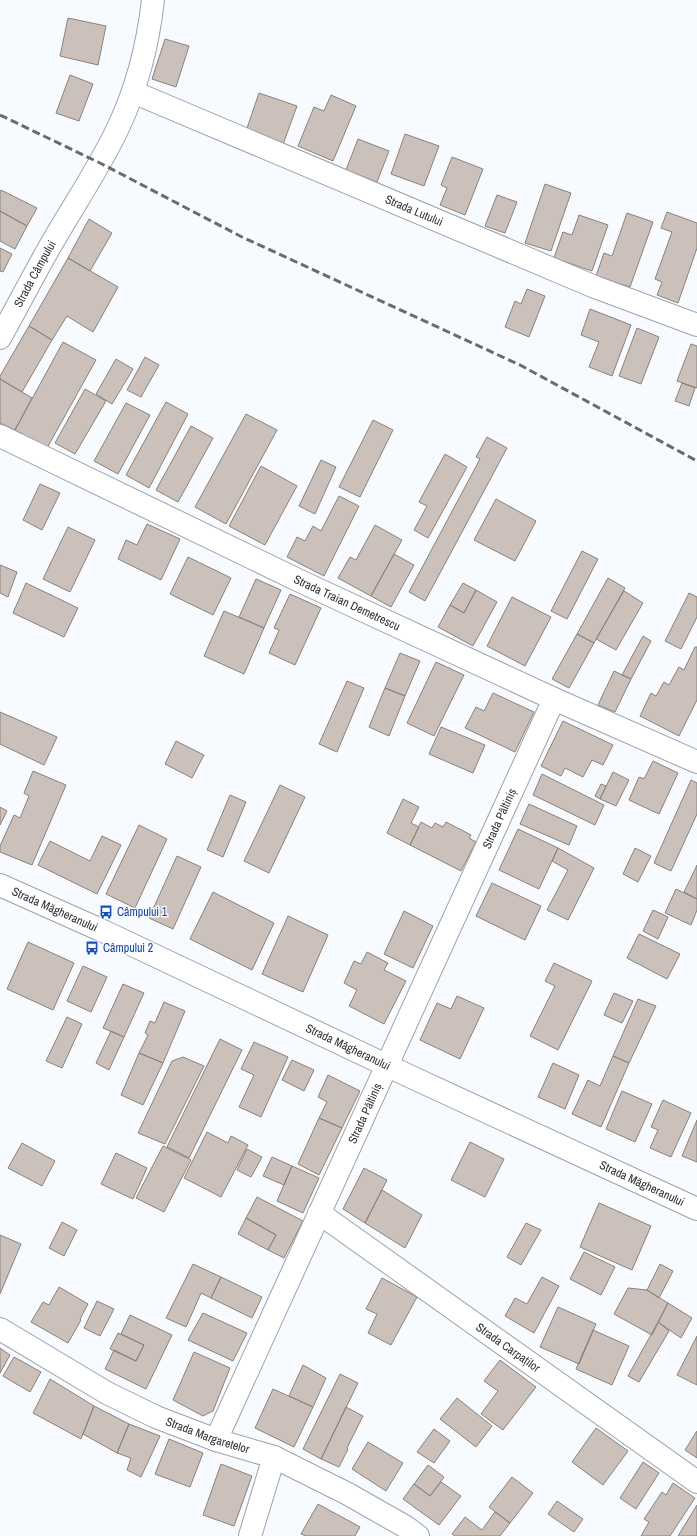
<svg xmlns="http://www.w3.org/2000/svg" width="697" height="1536" font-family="'Archivo Narrow',sans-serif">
<rect width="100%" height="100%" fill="#f7fafe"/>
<path fill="#ccc1ba" stroke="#8a817a" d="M68 18 106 26 98 65 60 56Z
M165 39 189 46 176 87 152 79Z
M70 75 93 84 79 121 56 113Z
M259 93 297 106 282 147 245 134Z
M331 95 356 106 333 161 298 146 314 107 324 111Z
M405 134 439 146 424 186 391 174Z
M358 139 389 151 377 182 346 170Z
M452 157 483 169 465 215 440 205 447 188 441 185Z
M545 184 571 193 551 251 525 243Z
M1 190 37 208 27 226 0 211V192Z
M497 195 517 202 505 233 485 226Z
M0 211 27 226 15 249 0 241Z
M667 212 697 223V248L678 303 657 295 662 282 655 279 672 232 661 228Z
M627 213 653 222 630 287 596 276 604 253 612 256Z
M579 215 608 225 592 271 554 258 563 232 572 235Z
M89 219 112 233 90 271 68 258Z
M0 248 12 254 3 272 0 271Z
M68 258 118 287 93 332 67 316 52 340 29 326Z
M527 289 545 296 529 337 505 327 515 301 521 304Z
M590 309 631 325 612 376 589 367 599 342 581 335Z
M29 326 52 340 22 392 0 379V376Z
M637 328 659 337 641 384 619 376Z
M63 342 96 360 47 448 15 430Z
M691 344 697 346V388L677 381Z
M145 357 159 365 141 397 127 390Z
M116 359 133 369 112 404 96 394Z
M0 379 32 398 15 430 0 423Z
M682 383 695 388 689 406 675 401Z
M85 389 106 401 75 454 55 443Z
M166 402 188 414 149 488 126 475Z
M126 403 150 415 118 474 94 461Z
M246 414 277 430 226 524 195 507Z
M373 420 393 430 360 497 339 487Z
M191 426 213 438 178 502 156 490Z
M487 437 507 448 425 601 409 592 480 459 476 457Z
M445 454 467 467 428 538 414 530 427 506 419 502Z
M321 460 336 467 315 514 299 506Z
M261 466 297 486 265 545 229 526Z
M40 484 60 493 42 530 23 520Z
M339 496 359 506 324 576 287 557 297 537 305 541 313 526 321 531Z
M496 499 536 521 515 561 474 540Z
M147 524 180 539 161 580 118 559 126 540 137 545Z
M375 525 402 540 371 596 338 578 350 557 356 560Z
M68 527 95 540 70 592 43 579Z
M582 551 598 559 567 619 551 611Z
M394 554 414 565 391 607 371 596Z
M188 557 231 578 213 615 170 594Z
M0 565 17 572 8 597 0 593Z
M608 578 625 588 594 643 577 634Z
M256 579 281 590 264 628 239 617Z
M26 583 78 608 64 637 13 613Z
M463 583 476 590 464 613 450 605Z
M476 590 497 602 473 646 438 627 450 605 464 613Z
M624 591 643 603 616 650 596 639Z
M689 593 697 597V617L681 649 665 641Z
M290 594 321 608 295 665 269 653 279 630 274 628Z
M512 597 551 617 525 666 487 646Z
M224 611 264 628 244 674 204 656Z
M577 634 594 643 569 688 552 679Z
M643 636 651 641 631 679 622 675Z
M695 647H697V700L679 736 640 716 651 693 656 696 664 682 669 685 679 667 684 670Z
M400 653 420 661 405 696 385 688Z
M436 662 464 675 434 736 407 723Z
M614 671 631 679 615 712 598 705Z
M347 681 364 688 337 752 319 744Z
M385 688 405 696 389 736 369 727Z
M493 693 534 712 515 752 465 728 476 707 484 711Z
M0 712 57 737 44 765 0 744Z
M563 721 613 745 603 765 592 760 583 777 565 768 561 776 541 766Z
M441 727 485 745 473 773 429 754Z
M176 741 204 755 192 778 165 764Z
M653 761 678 773 659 814 629 800 639 777 644 779Z
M33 771 66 785 32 865 0 852V846L14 815 20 818 29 796 24 793Z
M613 772 629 780 616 806 600 799Z
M542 774 604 805 595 825 533 795Z
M691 780 697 783V814L671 871 654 863Z
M601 784 606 786 600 799 595 796Z
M280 785 305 797 269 873 244 861Z
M230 795 246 802 223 857 207 850Z
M403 799 419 807 411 823 419 827 410 845 387 833Z
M529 804 577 826 569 845 520 824Z
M0 807 7 811 0 825Z
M421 822 432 828 435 823 443 827 446 822 471 835 469 838 476 842 461 871 410 845Z
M139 825 167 839 135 908 106 894Z
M518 829 558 848 539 889 499 870Z
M102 836 121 845 97 894 38 865 50 841 90 861Z
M558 848 594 868 568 920 547 910 568 870 552 861Z
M635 848 651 856 638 882 623 874Z
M177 856 201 867 173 929 149 918Z
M697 865V899L684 892Z
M492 883 541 906 525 940 476 916Z
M676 889 697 899V910L691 925 665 913Z
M213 892 274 923 252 970 190 939Z
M653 910 668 917 658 939 643 931Z
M404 911 433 926 413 968 384 954Z
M288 916 328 935 303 992 262 974Z
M639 934 680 954 667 979 627 958Z
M28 942 74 963 53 1010 7 989Z
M367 952 388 963 384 970 406 981 384 1024 349 1006 357 990 344 983 354 961 361 964Z
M554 963 592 981 558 1050 530 1036 555 986 545 981Z
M83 966 107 977 91 1012 67 1001Z
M123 984 144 993 124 1037 103 1028Z
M614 993 633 1001 622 1023 604 1015Z
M457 996 484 1008 460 1059 420 1040 437 1003 451 1009Z
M638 999 656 1006 629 1063 613 1056Z
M164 1002 185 1011 163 1063 139 1053 148 1035 145 1033 150 1021 155 1023Z
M67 1017 82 1024 62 1068 46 1061Z
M111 1031 124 1037 109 1070 96 1063Z
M220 1039 242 1050 189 1158 167 1147Z
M254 1042 288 1057 261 1117 239 1107 254 1075 241 1069Z
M139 1053 163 1063 143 1105 121 1095Z
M613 1056 629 1063 601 1127 572 1114 588 1080 600 1086Z
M183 1057 204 1066 165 1144 138 1133 172 1061Z
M292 1060 314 1070 304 1091 282 1080Z
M553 1063 579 1075 565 1109 538 1097Z
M328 1075 360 1091 342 1128 319 1118 327 1102 318 1097Z
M622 1091 652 1104 635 1142 606 1129Z
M663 1100 691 1113 671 1157 650 1148 658 1130 651 1127Z
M319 1118 342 1128 319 1175 298 1164Z
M697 1120V1162L682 1156Z
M207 1132 228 1143 231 1136 248 1145 221 1197 184 1178Z
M470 1142 504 1159 485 1197 451 1180Z
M22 1143 55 1161 42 1186 8 1168Z
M163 1146 191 1160 164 1212 136 1198Z
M247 1149 262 1157 251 1177 237 1170Z
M116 1153 147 1168 133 1199 101 1184Z
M272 1157 292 1166 284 1185 263 1176Z
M292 1166 319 1178 303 1213 277 1201Z
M364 1168 387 1180 365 1223 343 1209Z
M382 1190 422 1215 405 1248 365 1223Z
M257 1197 303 1221 284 1258 268 1250 276 1235 246 1218Z
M599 1203 651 1226 632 1270 580 1247Z
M246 1218 276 1235 268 1250 238 1234Z
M62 1222 77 1230 64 1256 49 1248Z
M526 1223 541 1230 521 1265 507 1257Z
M0 1235 21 1244 0 1294Z
M584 1252 615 1267 601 1295 570 1279Z
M193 1264 221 1277 211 1298 201 1293 186 1327 166 1318Z
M660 1264 673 1271 659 1298 647 1290Z
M221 1277 262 1297 252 1318 211 1298Z
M542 1277 559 1286 534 1333 505 1316 515 1298 527 1304Z
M382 1278 417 1297 391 1345 368 1333 377 1314 366 1309Z
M59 1287 88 1304 80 1319 81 1320 68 1343 31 1322 43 1302 49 1305Z
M628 1288 647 1290 668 1303 652 1335 614 1314Z
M97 1301 114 1309 100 1336 84 1328Z
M668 1303 692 1318 681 1338 658 1322Z
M558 1307 596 1324 579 1364 540 1347Z
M203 1313 247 1333 233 1361 188 1340Z
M130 1315 172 1335 146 1389 105 1369 114 1350 136 1361 144 1345 121 1334Z
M658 1322 669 1331 639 1382 628 1376Z
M593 1330 629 1346 612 1385 576 1369Z
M118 1333 144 1345 136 1361 110 1349Z
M697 1336V1385L677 1375Z
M0 1348 10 1355 0 1373Z
M194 1352 230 1368 213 1411 203 1416 173 1400Z
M14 1357 41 1372 30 1392 3 1376Z
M500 1360 536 1387 503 1430 481 1414 498 1391 484 1381Z
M303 1365 326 1378 313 1407 289 1396Z
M340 1374 358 1383 321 1459 303 1449Z
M50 1379 94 1406 81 1439 33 1413Z
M273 1389 313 1407 294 1447 255 1428Z
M457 1398 492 1426 476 1447 440 1419Z
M94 1406 129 1424 117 1453 83 1434Z
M346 1407 363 1416 347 1448 348 1449 339 1467 321 1459Z
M129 1424 160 1436 141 1477 127 1470 131 1458 117 1453Z
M596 1428 628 1451 603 1485 572 1462Z
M434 1429 450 1441 434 1463 417 1452Z
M697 1431V1458L685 1450Z
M169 1439 203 1453 190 1487 155 1474Z
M368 1442 403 1463 386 1491 352 1469Z
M643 1462 659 1473 636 1509 620 1498Z
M221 1464 252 1476 234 1526 203 1515Z
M428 1465 444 1477 430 1496 414 1484Z
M512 1477 533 1493 510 1523 489 1507Z
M441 1482 461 1496 439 1525 403 1499 414 1484 430 1496Z
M673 1483 695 1498 670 1536H641L649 1522 644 1519 662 1492 666 1495Z
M557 1501 583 1519 574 1532 548 1514Z
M318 1504 360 1527 355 1536H306L301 1534Z
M697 1505V1536H678Z
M495 1512 510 1523 500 1536H455L452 1534 465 1517 482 1530Z"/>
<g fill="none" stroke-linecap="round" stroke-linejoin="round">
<g stroke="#9da2ac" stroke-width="24">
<g id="minor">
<path id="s1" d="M133 92 595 287 697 325"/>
<path id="s2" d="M0 436 304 583 554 699 697 762"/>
<path id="s3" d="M319 1213 697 1482"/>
<path id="s4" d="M0 1329 107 1393 156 1417 216 1440 274 1457 348 1494 406 1527 418 1536"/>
<path id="s5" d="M216 1440 554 699"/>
<path d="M250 1536 274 1457"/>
</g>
</g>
<g stroke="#9da2ac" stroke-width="24">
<g id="tertiary">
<path id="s6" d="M0 338C20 302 38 266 59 231 79 197 101 164 118 128 137 88 148 44 153 0"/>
<path id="s7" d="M0 885 103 931 407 1075 697 1209"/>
</g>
</g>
<use href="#minor" stroke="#fff" stroke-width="22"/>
<use href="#tertiary" stroke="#fff" stroke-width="22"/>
<path stroke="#696b6f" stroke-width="3" stroke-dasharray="8 4" stroke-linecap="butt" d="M0 115 100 163 242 237 520 365 697 461"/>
</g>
<defs>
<g id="bus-bare" transform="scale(1.08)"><path d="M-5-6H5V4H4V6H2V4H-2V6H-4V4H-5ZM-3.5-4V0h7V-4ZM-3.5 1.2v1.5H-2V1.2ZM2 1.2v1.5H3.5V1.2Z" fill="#1a4fb4" stroke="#f7fafe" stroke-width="2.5" paint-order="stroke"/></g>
</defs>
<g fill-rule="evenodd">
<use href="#bus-bare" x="106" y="912"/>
<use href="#bus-bare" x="92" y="948"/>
</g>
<g text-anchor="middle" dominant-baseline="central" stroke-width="3" stroke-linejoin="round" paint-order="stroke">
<g font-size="12" fill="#303236" stroke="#f7fafe">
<text stroke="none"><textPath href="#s1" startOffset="305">Strada Lutului</textPath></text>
<text stroke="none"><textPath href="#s6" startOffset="73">Strada Câmpului</textPath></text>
<text stroke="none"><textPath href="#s2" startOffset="385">Strada Traian Demetrescu</textPath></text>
<text stroke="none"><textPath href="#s5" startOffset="683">Strada Păltiniș</textPath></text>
<text stroke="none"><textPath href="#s7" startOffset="60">Strada Măgheranului</textPath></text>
<text stroke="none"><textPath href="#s7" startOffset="384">Strada Măgheranului</textPath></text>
<text stroke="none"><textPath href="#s5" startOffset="359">Strada Păltiniș</textPath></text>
<text stroke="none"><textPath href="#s7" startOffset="708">Strada Măgheranului</textPath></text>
<text stroke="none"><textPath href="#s3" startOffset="232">Strada Carpaților</textPath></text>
<text stroke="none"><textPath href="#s4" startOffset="234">Strada Margaretelor</textPath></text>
</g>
<g font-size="12" fill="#164399" stroke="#f7fafe" text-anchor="start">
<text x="117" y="912">Câmpului 1</text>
<text x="103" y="948">Câmpului 2</text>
</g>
</g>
</svg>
